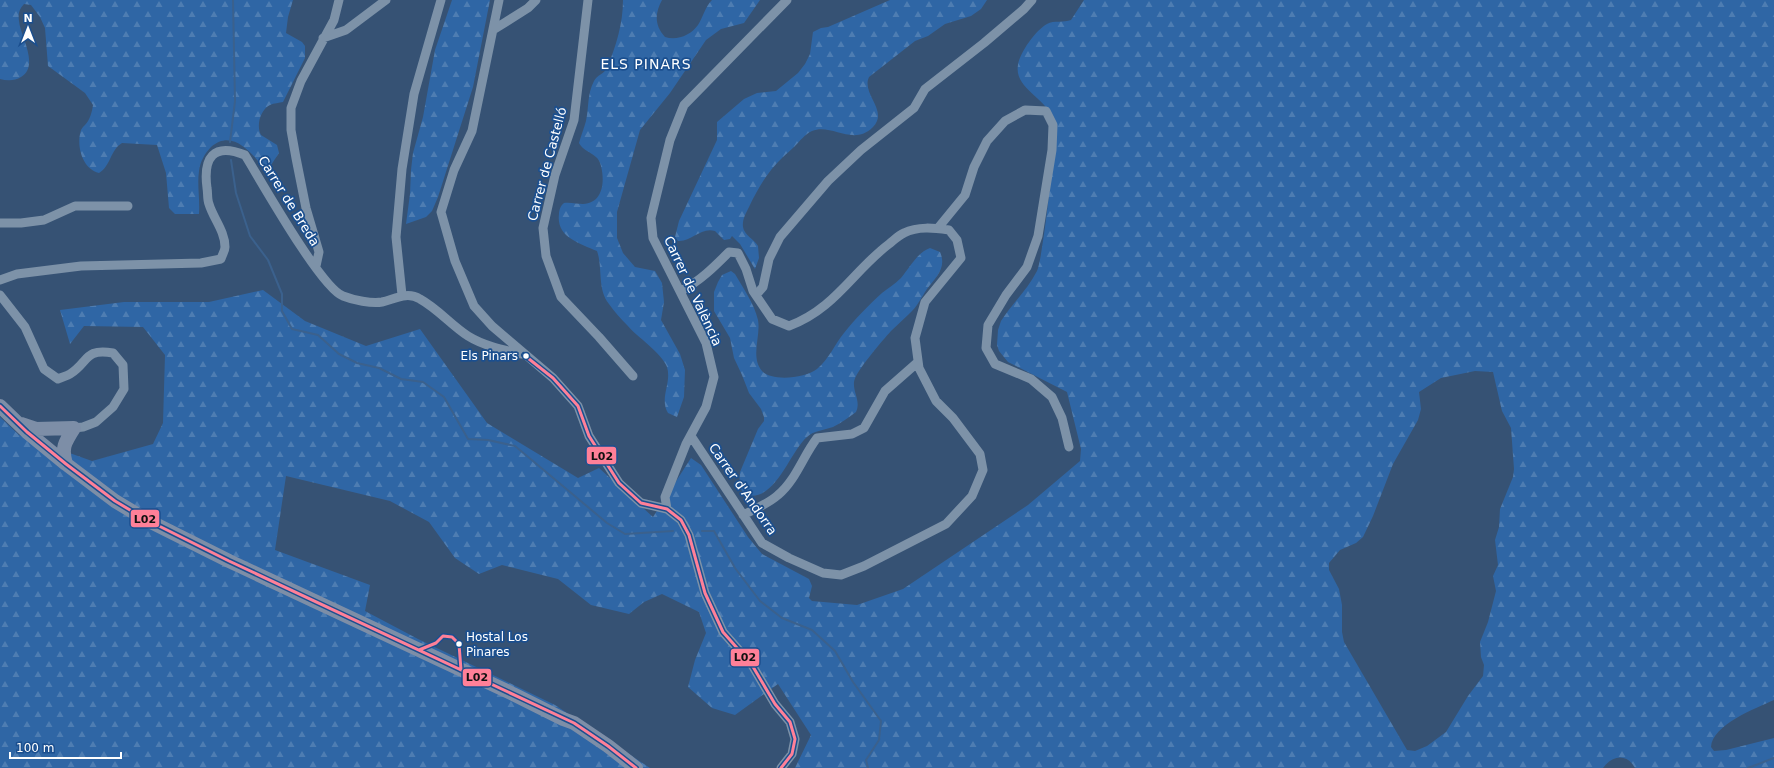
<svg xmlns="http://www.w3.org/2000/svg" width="1774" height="768" font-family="'DejaVu Sans',sans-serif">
<defs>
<pattern id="forest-firs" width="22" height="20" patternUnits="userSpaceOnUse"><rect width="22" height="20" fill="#2f66a5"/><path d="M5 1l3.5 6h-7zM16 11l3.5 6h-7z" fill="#4e7db2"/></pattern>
</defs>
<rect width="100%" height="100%" fill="#365274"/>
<path fill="url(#forest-firs)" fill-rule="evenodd" d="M0 0H293L288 17 286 33 302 42 305 46V58L283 102C279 103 274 103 270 105 260 110 256 126 261 135L277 145 279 153 269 168 265 169C252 154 233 128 211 147 205 153 200 162 199 171 197 185 200 199 199 214H175L169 208 166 173 157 145 122 143C110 150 111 166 99 173 82 169 76 145 81 130 82 128 83 127 85 125 90 120 92 112 93 105L85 93 48 66 45 28 40 17 31 5 24 4C19 9 18 14 19 21 20 35 40 66 21 77 15 81 7 81 0 79Z
M452 0H490L473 87 438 197 432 211 426 217 406 224 410 194 411 170 413 153 423 117 435 50Z
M623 0H662C655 13 654 25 665 37 677 41 691 35 698 25 703 17 705 7 712 0H760L744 23 721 29 706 40 670 93 640 130 617 212V238L623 253 635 267 655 271 662 283 664 302 661 320 680 354 685 370 684 397 677 417 668 413C659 398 672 383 667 367 662 353 637 337 627 325 621 319 614 311 609 304 597 289 603 268 597 251 579 243 556 237 559 214 559 210 561 205 564 203 569 202 578 204 583 204 603 203 605 182 601 166 599 153 584 153 579 143 581 136 584 128 586 121 589 108 587 94 594 81 597 75 604 74 607 68 616 46 623 24 623 0Z
M890 0H987L981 9 971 16 945 24 928 36 915 41 869 77C861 94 889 111 873 127 853 147 832 123 812 131 805 134 800 141 794 147 791 150 787 153 783 157 768 171 758 188 749 207 746 213 742 220 743 227 744 235 754 239 758 246L759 258 755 269 740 244 732 236 730 239 724 240 715 231C700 227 692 242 678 241L675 237 679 221 717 140V122L744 99 757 93 776 91 798 73 805 64 810 54 813 32 821 28 828 27Z
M1084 0H1774V700C1756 708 1712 725 1711 747L1714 751 1726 750 1774 738V768H1635C1627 753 1612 755 1603 768H795L811 735 778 684 735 715 712 708 688 687 695 660 706 633 699 612 662 594 644 602 629 614 591 605 558 579 502 565 479 574 455 558 429 522 390 501 286 476 275 550 370 585 365 611 418 639 555 705 650 768H0V417L19 435 92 461 153 444 163 423 165 355 143 327 84 326 70 344 60 310 124 302H209L263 290 305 321 366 346 420 329 487 423 578 478 599 468 653 517 691 458 701 465 748 537 762 554 809 579 812 586 809 598 812 601 857 605 903 589 1028 505 1080 461 1081 449 1067 392 1008 362 999 351 997 345 998 330 1001 321C1012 304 1028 289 1037 271 1043 259 1058 128 1053 118 1044 97 1014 88 1018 65 1020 52 1036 30 1047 24 1054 20 1064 23 1071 20ZM1475 371 1493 372 1502 411 1511 428 1514 469 1513 477 1500 509 1499 527 1495 540 1498 565 1493 576 1496 591 1488 622 1480 642 1481 657 1484 665 1483 676 1468 696 1446 732 1427 746 1415 751 1407 750 1344 642 1342 632V605L1339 589 1329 570V563L1340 550 1356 543 1363 537 1373 516 1393 464 1418 420 1421 409 1419 392 1441 378Z
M930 248 940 252C947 268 936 277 927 289 921 298 917 307 909 314 903 320 897 325 891 331 883 340 855 372 854 382 853 393 861 401 856 412 849 417 841 423 833 427 824 430 813 431 807 437 790 451 774 506 744 494L739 486 740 472 758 429 764 421V417L761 409 749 393 742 375 734 358 730 338 714 311V292L718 282 722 275 731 271 735 274C743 288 754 303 758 320 761 336 750 357 762 371 772 382 806 378 817 369 829 359 835 344 844 333 855 319 869 305 882 293 888 288 895 284 901 278 910 267 917 253 930 248Z"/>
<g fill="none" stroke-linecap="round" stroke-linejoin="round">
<path stroke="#3b618d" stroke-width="2" d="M230 142 235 101 233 0
M231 160 236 193 250 236 268 260 282 294V311L292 329 318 335 339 354 357 363 379 368 401 379 423 382 444 397 468 439 488 440 515 446 607 523 625 534 673 531
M702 531H714L735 568 760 601 782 618 812 630 835 651 853 682 881 721 879 740 866 760 868 768
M1748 768 1774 758"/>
<path stroke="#7d92a8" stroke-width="9" d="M499 0 472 131 454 170 441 212 455 261 474 306 492 326 553 378 578 406 589 436 619 483 641 503 667 509 681 520 689 535 705 593 723 632 752 665 775 704 790 722 795 739 792 754 781 768
M588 0 574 120 555 175 543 228 546 256 561 297 599 337 633 376
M493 30 528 8 536 0
M323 38 346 30 386 0
M0 223H21L44 220 75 206H128
M938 228 965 195 974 167 987 141 1005 121 1025 110 1046 111 1053 125 1052 150 1038 236 1027 267 1006 295 988 325 986 348 995 364 1031 379 1052 397 1062 418 1069 447
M316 266 319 252 306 208 296 158 291 130V108L301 81 334 20 339 0
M0 280 17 274 81 266 201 263 221 259C222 255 225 251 225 247 225 231 213 218 209 204 207 199 208 193 207 188 203 158 213 142 245 155 261 181 321 288 343 296 353 300 372 304 382 302 395 299 407 291 420 299 438 309 451 325 468 336 484 346 504 350 522 354
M681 291C700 281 714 267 729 252L738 253 746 269 753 291 772 319 789 326C835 309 853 271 889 244 894 240 899 235 904 233 918 226 934 228 949 230L957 240 961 258 925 302 915 338 919 368 936 401 953 418 980 454 983 470 972 496 946 524 864 566 841 575 823 573 789 558 762 543 691 436
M0 295 25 327 44 369 58 379C62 377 67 376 70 374 89 362 84 348 113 353L123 365 124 389 113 407 96 422 83 427 74 428
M402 295 396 237 402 169 414 94 441 0
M756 295 763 287 769 259 780 237 828 181 861 150 914 108 925 89 984 43 1024 9 1032 0
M667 509 665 497 686 444 706 407 714 377 706 343 653 238 651 218 670 140 684 105 787 0
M743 515C755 509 768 504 778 495 796 480 803 456 817 438L852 434 864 428 885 391 918 362"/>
<path stroke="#7d8ea7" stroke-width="14" d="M0 406 27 432 66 464 115 501 145 519 229 561 513 694 563 719 574 723 608 746 636 768
M21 424 36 429 74 428C65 442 61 448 66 464"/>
<g stroke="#1b4f8f" stroke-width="6">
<path id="bus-1" d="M524 355 553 378 578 406 589 436 619 483 641 503 667 509 681 520 689 535 705 593 723 632 752 665 775 704 790 722 795 739 792 754 781 768
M0 406 27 432 66 464 115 501 145 519 229 561 574 723 608 746 636 768
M419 650 436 643 443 636 452 637 459 644 461 670"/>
</g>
<use href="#bus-1" stroke="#ff8098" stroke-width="3"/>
</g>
<g fill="#fff" stroke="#1b4f8f" stroke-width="1.5">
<circle cx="526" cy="356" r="3.5"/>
<circle cx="459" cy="644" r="3.5"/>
</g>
<g text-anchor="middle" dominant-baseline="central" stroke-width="3.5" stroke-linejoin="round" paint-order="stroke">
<g font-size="12" fill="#fff" stroke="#1b4f8f" text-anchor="end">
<text x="518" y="356">Els Pinars</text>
<text x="466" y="637" text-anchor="start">Hostal Los<tspan x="466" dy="15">Pinares</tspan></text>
</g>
<g font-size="13" fill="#fff" stroke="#1b4f8f">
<text transform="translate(547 164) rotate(-75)">Carrer de Castelló</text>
<text transform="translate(289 201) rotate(58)">Carrer de Breda</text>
<text transform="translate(693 291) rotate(65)">Carrer de València</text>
<text transform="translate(743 489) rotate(55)">Carrer d'Andorra</text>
</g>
<g font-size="14" letter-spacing="1" fill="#fff" stroke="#1b4f8f">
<text x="646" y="64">ELS PINARS</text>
</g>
</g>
<g stroke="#1b4f8f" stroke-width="1.5">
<rect x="586" y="446" width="31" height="19" rx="4" fill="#ff8098"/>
<rect x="130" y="509" width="30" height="19" rx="4" fill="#ff8098"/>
<rect x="730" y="648" width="30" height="19" rx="4" fill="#ff8098"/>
<rect x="462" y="668" width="30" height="19" rx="4" fill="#ff8098"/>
</g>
<g font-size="11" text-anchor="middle" font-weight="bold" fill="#111">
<text x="602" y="460">L02</text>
<text x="145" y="523">L02</text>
<text x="745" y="661">L02</text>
<text x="477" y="681">L02</text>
</g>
<g transform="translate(28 28)" stroke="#1b4f8f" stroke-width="3" paint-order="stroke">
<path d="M0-3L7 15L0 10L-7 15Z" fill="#ffffff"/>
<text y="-6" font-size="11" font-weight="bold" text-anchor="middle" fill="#ffffff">N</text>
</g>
<path d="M10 752v6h111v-6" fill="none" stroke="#ffffff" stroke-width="2"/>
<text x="16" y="752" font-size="12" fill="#ffffff" stroke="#1b4f8f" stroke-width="3" paint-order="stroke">100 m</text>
</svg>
